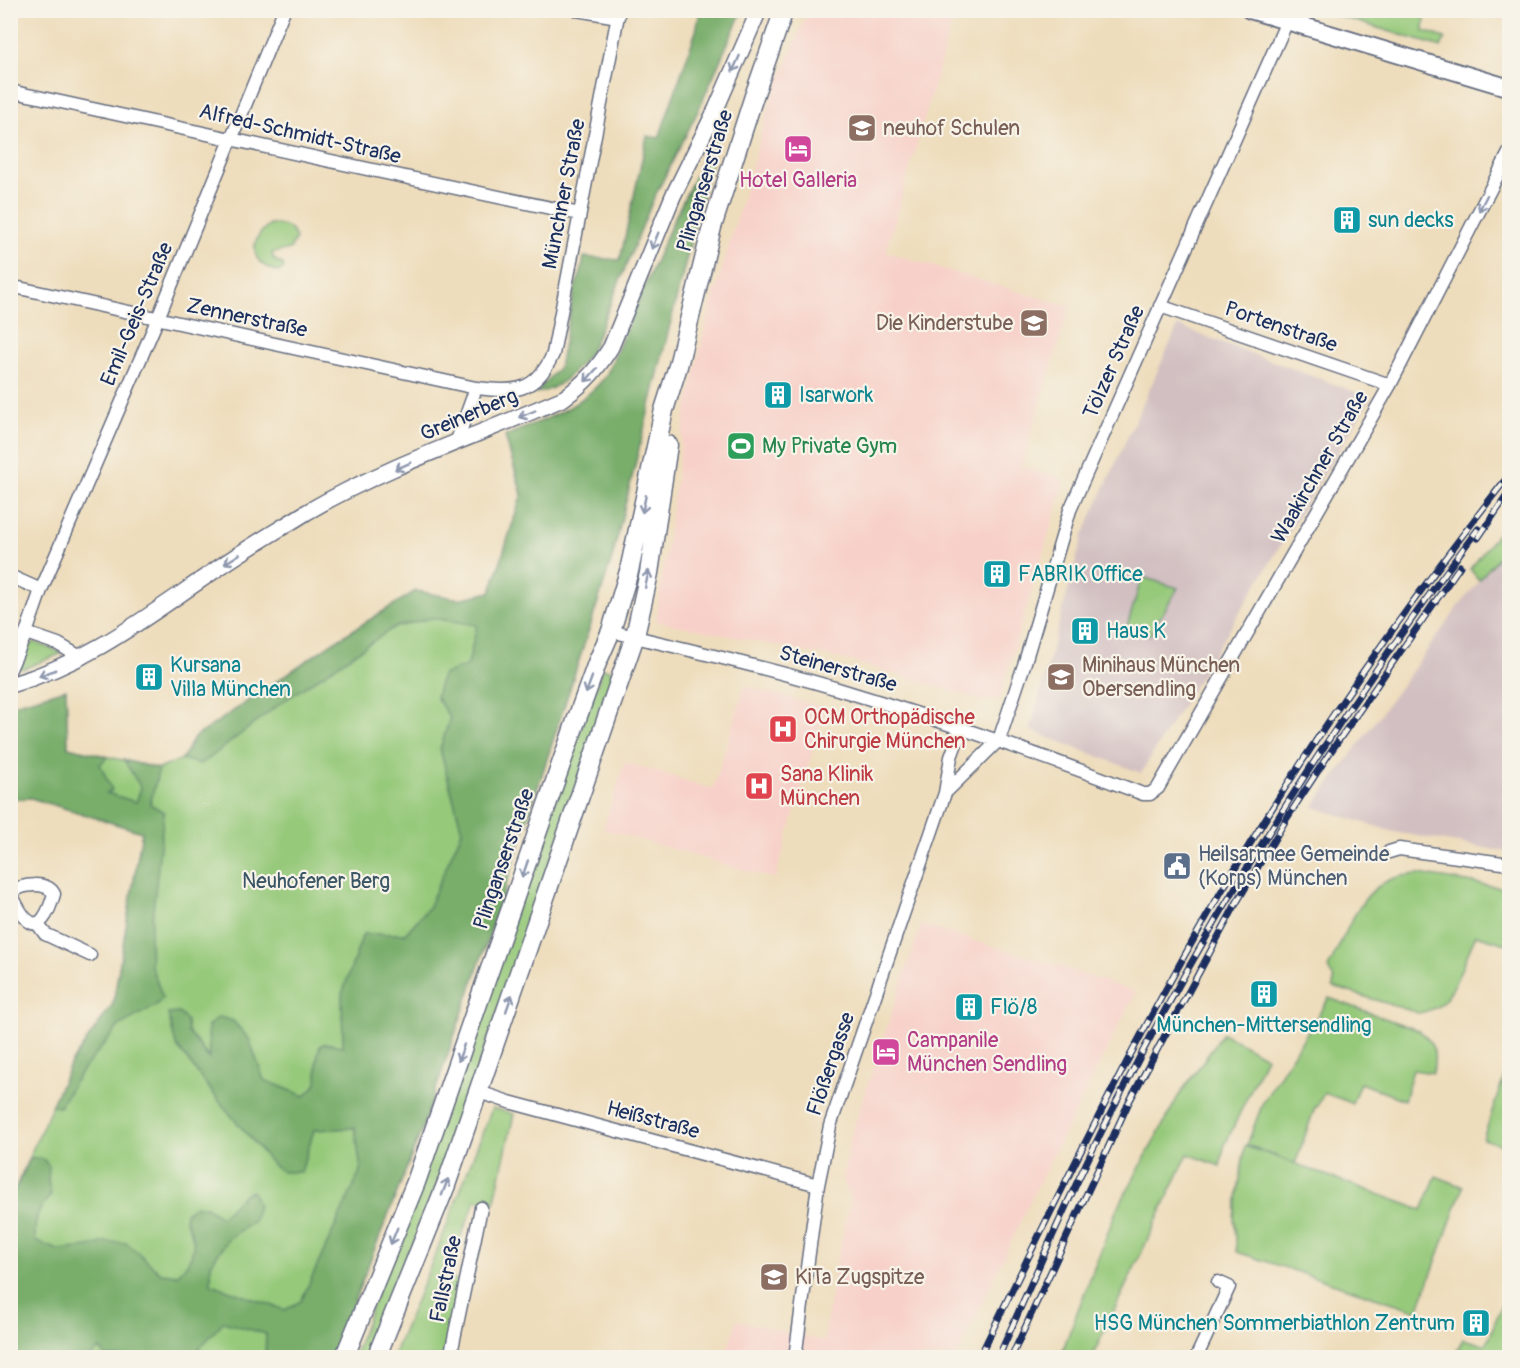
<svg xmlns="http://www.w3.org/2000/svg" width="1520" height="1368" font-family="Pangolin,sans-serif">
<rect width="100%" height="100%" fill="#f7f3e8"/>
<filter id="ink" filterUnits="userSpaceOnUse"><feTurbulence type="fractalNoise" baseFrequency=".0167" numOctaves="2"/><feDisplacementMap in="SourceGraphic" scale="12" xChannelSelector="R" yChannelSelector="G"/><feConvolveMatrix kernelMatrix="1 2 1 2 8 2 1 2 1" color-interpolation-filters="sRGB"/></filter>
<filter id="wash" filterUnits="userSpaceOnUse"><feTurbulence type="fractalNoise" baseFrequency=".008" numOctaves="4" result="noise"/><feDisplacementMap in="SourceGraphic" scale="24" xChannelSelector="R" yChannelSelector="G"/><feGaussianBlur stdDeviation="1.35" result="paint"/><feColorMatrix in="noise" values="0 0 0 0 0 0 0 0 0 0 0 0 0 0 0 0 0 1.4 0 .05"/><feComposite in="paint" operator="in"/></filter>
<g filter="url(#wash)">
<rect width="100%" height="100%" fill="#eeddbc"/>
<path fill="#f7d1c9" d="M808 11H912L952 22 886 252 1070 307 1021 466 1065 480 999 699 982 700 847 660 656 621 685 417 706 323 770 104Z
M745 686 825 708 775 879 603 829 625 762 713 789Z
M921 925 1053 964 1136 992 1033 1195 957 1357 724 1358 737 1320 824 1341 834 1274 851 1198 842 1179 851 1135Z"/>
<path fill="#d2bfc1" d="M1178 326 1371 398 1141 773 1030 730 1083 535Z
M1505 548 1509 552V852L1394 832 1313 807 1462 602Z"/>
<path fill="#96c97a" stroke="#587c6c" stroke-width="1.5" d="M1322 11H1413L1425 14 1424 31 1445 38 1441 47Z
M721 122 633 468 612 558 503 895 422 1129 332 1357H11L10 1200 71 1063 113 1004 142 832 31 798 11 799V705L66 689 68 747 159 769 182 759 194 738 334 642 416 591 459 599 491 592 522 494 505 436C543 420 580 409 606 376L674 219Z
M270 224C283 224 292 226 296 239L290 249 272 253 273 258 277 262 283 264 284 268 279 272C249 264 248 241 270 224Z
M1509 519V552L1505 549 1479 580 1470 569Z
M1142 577 1178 588 1150 635 1126 630Z
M34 642 63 653 23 669 19 668 28 647Z
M603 668 617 673 434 1192 368 1357 353 1358Z
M1419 874 1509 889V945L1476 935 1453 988 1445 1000 1437 1007 1427 1011 1418 1013 1333 987 1334 980 1328 968C1341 944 1356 901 1379 886 1391 877 1405 875 1419 874Z
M1329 998 1420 1031C1436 1046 1436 1053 1433 1073L1413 1070 1404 1100 1360 1083 1352 1103 1324 1093 1317 1107H1315L1295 1164 1422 1210 1436 1176 1463 1187 1418 1311 1237 1252 1234 1217 1245 1146 1294 1163 1247 1145 1263 1102Z
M1223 1033 1266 1057 1224 1147 1220 1166 1188 1154 1092 1357H1060L1116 1211 1178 1097Z
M1509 1062H1510L1509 1148 1483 1139Z
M492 1108 514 1114 494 1204 476 1200 446 1273 460 1282 446 1357 392 1358 438 1248Z
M1508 1286 1510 1287 1509 1357H1454L1463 1339 1484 1345 1490 1336Z"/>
<path fill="#78ad6a" stroke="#4a6e64" stroke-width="1.5" d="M700 11H742L698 111 653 200 591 351C576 370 561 390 536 393L559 367 575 287 581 273 584 257 620 260 647 136 659 138 696 31Z
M691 185 699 187 703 192 612 558 503 895 422 1129 332 1357H265L266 1334 223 1322 192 1357H106L100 1349 89 1357H11L10 1200 31 1157 44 1160 49 1166 48 1181 51 1195C37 1210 34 1220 35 1241L58 1250 89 1247 105 1242 127 1243 161 1273 177 1275C195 1258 199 1242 185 1220L186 1213 195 1205 206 1207 221 1217 244 1194 252 1191 258 1204 254 1221 229 1238 211 1264V1284L285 1310 301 1301 361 1170 355 1128 314 1130 301 1172H282L272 1164 219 1101 176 1045 168 1014 179 1013 187 1021 188 1032 209 1058 208 1026 219 1017 233 1021 249 1039 264 1080 305 1096 317 1083C318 1074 314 1049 323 1044 329 1042 338 1046 343 1046L342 994 363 934H405L428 908 462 831 440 749 450 718 436 697 442 675 468 665 477 625 431 618 393 628 278 705 207 760 199 764 182 759 194 738 334 642 416 591 459 599 491 592 522 494 505 436C543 420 580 409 606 376L674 219Z
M66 689 68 747 108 757 100 764 112 790 107 793 136 802 141 788 124 760 159 769 150 804 164 812 150 938 151 966 163 998 155 1006 120 1025 81 1072 59 1107 51 1106 71 1063 113 1004 142 832 31 798 11 799V705Z"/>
</g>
<g filter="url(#ink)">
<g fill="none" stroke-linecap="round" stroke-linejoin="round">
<g stroke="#656c7f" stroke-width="15">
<path id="minor" d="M577 10 618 17
M10 91C200 132 390 175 580 214
M10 286 476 388C514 392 535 394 553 354L619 10
M1160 306 1390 385
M456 443 476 388
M10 576 41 590
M611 631C688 650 766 667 841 690 944 721 1044 756 1143 794H1150L1158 788 1390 385 1510 151
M26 633 58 644 82 658
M10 669 26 633 41 590 158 318 284 10
M945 793 951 757 962 727
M1389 852 1399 849 1510 864
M10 891C24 923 40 943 54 894 47 881 22 884 12 892
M37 923 45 934 90 955
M479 1092 509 1102 818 1185
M450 1358 481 1208
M795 1358 818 1185 830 1126 945 793 999 740 1025 662 1070 510 1292 10
M1196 1358 1229 1287 1218 1282"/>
</g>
<g stroke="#656c7f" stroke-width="18">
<path id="tertiary" d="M10 685C88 663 146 617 211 573 242 551 275 532 307 512 388 465 479 435 564 398 585 383 598 368 611 347L673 196 716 109 759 10"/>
</g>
<g stroke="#656c7f" stroke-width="20">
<path id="secondary" d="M1250 10 1510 88"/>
</g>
<g stroke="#656c7f" stroke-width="21">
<path id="primary" d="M344 1358 416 1182 575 724 597 663 611 631 629 571 664 410 678 366 712 227 754 96 784 10
M376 1358 446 1185 635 636 649 573 668 445"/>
</g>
<use href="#minor" stroke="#fff" stroke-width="12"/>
<use href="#tertiary" stroke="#fff" stroke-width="15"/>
<use href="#secondary" stroke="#fff" stroke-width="16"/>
<use href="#primary" stroke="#fff" stroke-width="18"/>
<g stroke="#1b2f5e" stroke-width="7">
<path id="rail" d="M1478 538 1510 491
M979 1358C1056 1200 1132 1043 1221 892 1307 746 1405 607 1510 474
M998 1358C1037 1271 1074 1184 1118 1099 1220 899 1342 709 1478 529
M1011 1358 1129 1102 1237 902 1287 818 1327 757 1460 566"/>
</g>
<use href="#rail" stroke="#f7f3e8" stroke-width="4.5" stroke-dasharray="14" stroke-linecap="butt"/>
</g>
<defs><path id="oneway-shaft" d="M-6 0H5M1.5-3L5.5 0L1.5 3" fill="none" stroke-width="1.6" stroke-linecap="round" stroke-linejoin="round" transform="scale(1.5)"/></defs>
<g stroke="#8d97ae">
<use href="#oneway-shaft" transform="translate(736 64) rotate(114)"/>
<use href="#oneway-shaft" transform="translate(1483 203) rotate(117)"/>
<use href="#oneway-shaft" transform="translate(655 241) rotate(112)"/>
<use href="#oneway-shaft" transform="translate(591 375) rotate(132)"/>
<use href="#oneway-shaft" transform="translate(527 414) rotate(157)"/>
<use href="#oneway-shaft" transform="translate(403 466) rotate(156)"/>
<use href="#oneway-shaft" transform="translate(644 504) rotate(102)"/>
<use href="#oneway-shaft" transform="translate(232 559) rotate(148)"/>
<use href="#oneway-shaft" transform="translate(647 579) rotate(-78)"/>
<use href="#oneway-shaft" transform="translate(47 673) rotate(159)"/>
<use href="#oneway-shaft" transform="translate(589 685) rotate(110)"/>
<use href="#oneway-shaft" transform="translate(525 869) rotate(109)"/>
<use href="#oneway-shaft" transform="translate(509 1003) rotate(-71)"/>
<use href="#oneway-shaft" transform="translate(461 1053) rotate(109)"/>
<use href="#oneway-shaft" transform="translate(445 1187) rotate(-69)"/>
<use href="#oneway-shaft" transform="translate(394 1236) rotate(112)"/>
</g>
</g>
<defs>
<g id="school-square" transform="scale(1.5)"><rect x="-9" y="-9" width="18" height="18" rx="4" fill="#8d6e63" stroke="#f7f3e8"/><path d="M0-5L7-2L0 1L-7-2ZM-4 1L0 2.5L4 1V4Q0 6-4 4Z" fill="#fff"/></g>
<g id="hotel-square" transform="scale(1.5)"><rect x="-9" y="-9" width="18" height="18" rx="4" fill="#d1479c" stroke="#f7f3e8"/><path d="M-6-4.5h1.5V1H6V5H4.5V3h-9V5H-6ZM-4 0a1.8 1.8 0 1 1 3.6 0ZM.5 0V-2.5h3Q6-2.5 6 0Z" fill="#fff"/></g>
<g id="building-square" transform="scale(1.5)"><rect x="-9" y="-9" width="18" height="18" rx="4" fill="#0f9aa8" stroke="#f7f3e8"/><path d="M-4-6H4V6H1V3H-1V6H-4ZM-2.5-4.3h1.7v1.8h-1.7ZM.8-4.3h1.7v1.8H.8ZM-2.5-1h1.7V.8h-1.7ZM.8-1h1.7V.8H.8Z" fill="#fff"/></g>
<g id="stadium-square" transform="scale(1.5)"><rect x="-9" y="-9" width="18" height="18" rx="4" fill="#2e9e5b" stroke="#f7f3e8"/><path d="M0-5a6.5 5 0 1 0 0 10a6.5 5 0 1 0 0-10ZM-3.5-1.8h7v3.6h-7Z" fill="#fff"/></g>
<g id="hospital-square" transform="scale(1.5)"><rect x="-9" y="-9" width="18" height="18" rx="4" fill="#e0444e" stroke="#f7f3e8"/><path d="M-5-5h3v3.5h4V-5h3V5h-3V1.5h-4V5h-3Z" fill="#fff"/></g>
<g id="civic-square" transform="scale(1.5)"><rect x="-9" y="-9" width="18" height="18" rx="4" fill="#5c6f8a" stroke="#f7f3e8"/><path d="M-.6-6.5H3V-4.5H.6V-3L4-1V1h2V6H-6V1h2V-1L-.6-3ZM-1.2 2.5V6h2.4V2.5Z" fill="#fff"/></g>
</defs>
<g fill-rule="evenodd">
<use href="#school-square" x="862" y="128"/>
<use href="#hotel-square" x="798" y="149"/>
<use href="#building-square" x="1347" y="220"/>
<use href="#school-square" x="1034" y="323"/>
<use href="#building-square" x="778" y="395"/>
<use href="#stadium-square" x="741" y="446"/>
<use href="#building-square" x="997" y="574"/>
<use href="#building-square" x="1085" y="631"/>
<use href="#building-square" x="149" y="677"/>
<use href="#school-square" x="1061" y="677"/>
<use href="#hospital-square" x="783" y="729"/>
<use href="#hospital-square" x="759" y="786"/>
<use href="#civic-square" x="1177" y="866"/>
<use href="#building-square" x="1264" y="994"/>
<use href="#building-square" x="969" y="1007"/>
<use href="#hotel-square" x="886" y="1052"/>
<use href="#school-square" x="774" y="1277"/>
<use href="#building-square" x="1476" y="1323"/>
</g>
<g text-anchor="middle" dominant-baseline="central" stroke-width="4.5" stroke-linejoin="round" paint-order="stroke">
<g font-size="21" fill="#785e54" stroke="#f7f3e8" text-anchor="start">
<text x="883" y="128">neuhof Schulen</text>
<text x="1013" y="323" text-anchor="end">Die Kinderstube</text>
<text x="1082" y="665">Minihaus München<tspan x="1082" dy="24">Obersendling</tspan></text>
<text x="795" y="1277">KiTa Zugspitze</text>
</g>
<g font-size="21" fill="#1b2f5e" stroke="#f7f3e8">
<text transform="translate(300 134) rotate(13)">Alfred-Schmidt-Straße</text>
<text transform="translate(705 181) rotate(-73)">Plinganserstraße</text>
<text transform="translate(564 194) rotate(-79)">Münchner Straße</text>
<text transform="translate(137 314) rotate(-67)">Emil-Geis-Straße</text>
<text transform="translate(247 318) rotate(12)">Zennerstraße</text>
<text transform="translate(1281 327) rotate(19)">Portenstraße</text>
<text transform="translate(1114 362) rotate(-66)">Tölzer Straße</text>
<text transform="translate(469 415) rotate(-23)">Greinerberg</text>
<text transform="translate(1320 467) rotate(-60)">Waakirchner Straße</text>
<text transform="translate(838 669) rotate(16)">Steinerstraße</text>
<text transform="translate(504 859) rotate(-71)">Plinganserstraße</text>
<text transform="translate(831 1064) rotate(-71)">Flößergasse</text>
<text transform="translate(653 1120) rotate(15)">Heißstraße</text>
<text transform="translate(446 1279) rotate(-78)">Fallstraße</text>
</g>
<g font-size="21" fill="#b23c85" stroke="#f7f3e8">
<text x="798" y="180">Hotel Galleria</text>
<text x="907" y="1040" text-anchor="start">Campanile<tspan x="907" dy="24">München Sendling</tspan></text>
</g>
<g font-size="21" fill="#0d838f" stroke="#f7f3e8" text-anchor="start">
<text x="1368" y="220">sun decks</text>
<text x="799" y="395">Isarwork</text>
<text x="1018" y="574">FABRIK Office</text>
<text x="1106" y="631">Haus K</text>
<text x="170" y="665">Kursana<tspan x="170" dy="24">Villa München</tspan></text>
<text x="990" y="1007">Flö/8</text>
<text x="1264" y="1025" text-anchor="middle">München-Mittersendling</text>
<text x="1455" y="1323" text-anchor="end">HSG München Sommerbiathlon Zentrum</text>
</g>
<g font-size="21" fill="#27864d" stroke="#f7f3e8" text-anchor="start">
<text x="762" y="446">My Private Gym</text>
</g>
<g font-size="21" fill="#be3a42" stroke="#f7f3e8" text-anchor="start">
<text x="804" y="717">OCM Orthopädische<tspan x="804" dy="24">Chirurgie München</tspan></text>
<text x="780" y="774">Sana Klinik<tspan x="780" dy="24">München</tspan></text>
</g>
<g font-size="21" fill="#4e5e75" stroke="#f7f3e8" text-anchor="start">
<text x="1198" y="854">Heilsarmee Gemeinde<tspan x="1198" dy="24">(Korps) München</tspan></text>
</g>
<g font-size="21" fill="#3a5665" stroke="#f7f3e8">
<text x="316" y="881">Neuhofener Berg</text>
</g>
</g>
<rect width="1520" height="1368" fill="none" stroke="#f7f3e8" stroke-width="36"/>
</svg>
